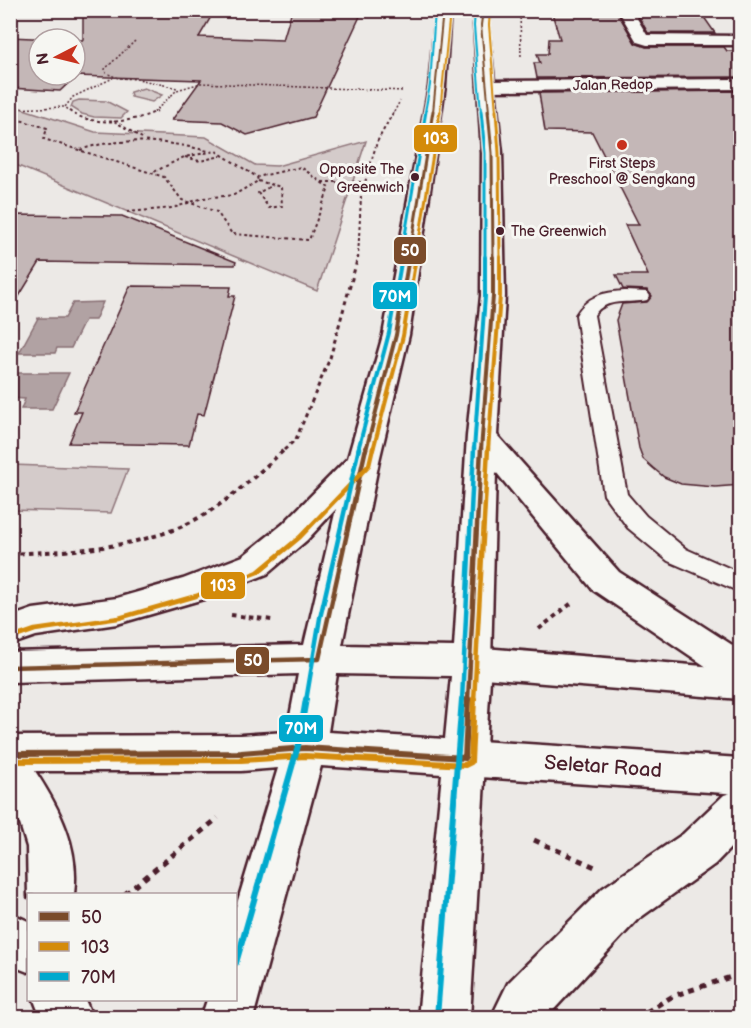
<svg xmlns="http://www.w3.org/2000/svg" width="751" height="1028" font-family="'Balsamiq Sans',sans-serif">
<rect width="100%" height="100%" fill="#ece9e6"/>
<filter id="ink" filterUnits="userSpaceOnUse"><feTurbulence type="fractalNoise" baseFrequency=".0167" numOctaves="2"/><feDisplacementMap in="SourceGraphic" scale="12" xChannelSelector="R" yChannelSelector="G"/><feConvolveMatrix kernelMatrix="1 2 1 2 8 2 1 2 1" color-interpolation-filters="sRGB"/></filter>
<g filter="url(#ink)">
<path fill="#d4cbca" stroke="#8f757a" stroke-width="1.5" d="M144 88 162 95 152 102 131 97 130 92Z
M79 100 106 101 127 112 121 118 94 117 82 114 71 107 73 102Z
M11 105 95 132 206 137 255 165 277 166 366 141 317 291 11 163Z
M11 465 128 469 111 513 11 510Z"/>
<path fill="#b1a2a3" stroke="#886e73" stroke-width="1.5" d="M103 302 95 320H85L71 348H57L55 353H19L38 318H65L73 303Z
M11 373H69L52 409H21L25 399 11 398Z"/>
<path fill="#c4b7b7" stroke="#4a1f2b" stroke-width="1.5" d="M83 10H215L199 37 283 40 292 10 362 12 313 117 247 135 222 122 172 120 201 80 76 76 60 91 10 88V37L54 39H39V75H75V40H83Z
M551 10H616L635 43 646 47H724L727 51H741V77L537 78 534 63H540L537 54H548L549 39H560Z
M635 10H699L715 33H648Z
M741 91V485L715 487 681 484 664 477 653 468 643 459 639 448 616 320 622 304 647 302 652 296 647 290 623 289 616 275H648L625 225H639L592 132 545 131 539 93Z
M10 215 122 216 236 262 235 265 40 262 10 311Z
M130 286 231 287 229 296H235L204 415 197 414 189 445 69 443 82 412H74Z"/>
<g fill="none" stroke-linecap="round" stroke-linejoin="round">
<g stroke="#4a1f2b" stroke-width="4">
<path id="lane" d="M625 291 647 292 650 296 647 300C629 304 606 297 594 315L627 494 646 516 686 549 740 573V592L668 561 628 528 604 495 576 315C587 296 604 292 625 291Z"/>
</g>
<g stroke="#4a1f2b" stroke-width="5">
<path id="street" d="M618 10H632L647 35 740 36V45H647L637 42Z
M740 79V89L486 91 478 86 486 81Z"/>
</g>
<g stroke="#4a1f2b" stroke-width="5">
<path id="secondary" d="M472 647 740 669V699L472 677 458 672 453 662 458 652Z
M465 740 740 758V794L465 776 450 771 444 758 450 745Z"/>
</g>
<g stroke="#4a1f2b" stroke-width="5">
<path id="primary" d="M436 10H450L445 86 409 335 379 461 342 645 454 647 467 436 481 296 482 153 474 25 476 10H490L488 25 502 153 505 296 497 435 619 572 740 650V684L726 680 593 590 496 472 491 662 470 1018H418L442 774 321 766 253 1018H201L207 1000H236V907L278 768 241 771H35C60 809 80 848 74 894H28V897L27 847 20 824 10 807V736L241 735 287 732 298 674 10 682V652L304 645 336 509 307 540 267 574 207 598 117 624 36 636 10 645V617L33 609 117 598 183 579 243 556 283 524 348 458 383 335 429 86ZM337 674 451 676 445 739 328 732Z
M740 790V838L715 864 637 920 546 1018H491L508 983 603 888 683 834 724 795Z
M10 913 28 921V972L10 965Z
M34 1000H85L93 1018H41Z"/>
</g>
<path stroke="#4a1f2b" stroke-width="1.5" stroke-dasharray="2 2" stroke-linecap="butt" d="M520 10 521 58
M135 41 105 69 106 73 118 78 138 79 177 88
M10 109 65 107
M71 112 65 107 73 97 113 78
M154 112 177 90 201 83 404 91
M394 112 400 101"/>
<path stroke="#4a1f2b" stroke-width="2" stroke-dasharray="3 3" stroke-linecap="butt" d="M69 111C92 127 133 123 157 111
M10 117 47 128 44 139 164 177 182 200 217 212 232 234 309 240 329 188 301 167 257 177
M114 121 142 138
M80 150C120 136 168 141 208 151
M185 157 200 161 221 156
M258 181 281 187 282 206 269 208 258 193 273 185
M322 182H365
M127 212 173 208 203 198 234 195 258 181 257 177 216 151 184 157 152 173
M358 259 361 196 377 142 394 111"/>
<path stroke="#4a1f2b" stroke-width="3" stroke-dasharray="4 4" stroke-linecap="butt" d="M284 450 296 439 330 358 358 257"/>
<path stroke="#4a1f2b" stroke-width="4" stroke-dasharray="4.5 4.5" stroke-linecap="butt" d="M10 554C64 551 118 550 170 531 215 515 251 480 286 448
M231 615 272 620
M539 629 573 602"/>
<path stroke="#4a1f2b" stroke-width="5" stroke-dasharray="6 6" stroke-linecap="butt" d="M534 840 595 867
M125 894 218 818
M636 1018 673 996 740 974"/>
<use href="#lane" fill="#f6f6f2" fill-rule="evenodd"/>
<use href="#street" fill="#f6f6f2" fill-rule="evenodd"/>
<use href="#secondary" fill="#f6f6f2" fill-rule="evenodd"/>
<use href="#primary" fill="#f6f6f2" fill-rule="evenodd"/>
<g stroke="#f6f6f2" stroke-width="4.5">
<path id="bus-1-far4" d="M483 10 481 25 489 112
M433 112 443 10"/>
</g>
<g stroke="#f6f6f2" stroke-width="6">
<path id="bus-1-far3" d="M488 111 492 153 493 259
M409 259 433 111"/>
</g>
<g stroke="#f6f6f2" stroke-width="8">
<path id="bus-1-far2" d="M366 450 396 335 409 257
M481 450 493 296V257"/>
</g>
<g stroke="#f6f6f2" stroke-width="9">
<path id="bus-1-far1" d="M10 667 319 659 366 448
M468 701 481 448"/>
</g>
<g stroke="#f6f6f2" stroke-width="10">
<path id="bus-1" d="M10 754 241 753 305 748 465 758 468 699"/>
</g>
<g stroke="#f6f6f2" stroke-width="4.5">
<path id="bus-2-far4" d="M490 11 489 25 496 112
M440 112 450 11"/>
</g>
<g stroke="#f6f6f2" stroke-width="6">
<path id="bus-2-far3" d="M496 111 499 153 500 259
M416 259 440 111"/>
</g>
<g stroke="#f6f6f2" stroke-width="8">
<path id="bus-2-far2" d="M373 450 403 336 416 257
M488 450 500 296V257"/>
</g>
<g stroke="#f6f6f2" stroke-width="9">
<path id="bus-2-far1" d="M12 638 35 630 119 618 196 596 258 572 300 537 369 465 373 448
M474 701 488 448"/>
</g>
<g stroke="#f6f6f2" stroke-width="10">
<path id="bus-2" d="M10 761 241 760 305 756 465 765 471 762 474 699"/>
</g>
<g stroke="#f6f6f2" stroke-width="4.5">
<path id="bus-3-far4" d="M475 10 474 26 481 112
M425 112 430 85 435 10"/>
</g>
<g stroke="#f6f6f2" stroke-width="6">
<path id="bus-3-far3" d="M481 111 485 153V259
M401 259 426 111"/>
</g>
<g stroke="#f6f6f2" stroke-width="8">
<path id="bus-3-far2" d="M358 450 389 333 402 257
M474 450 485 296V257"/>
</g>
<g stroke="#f6f6f2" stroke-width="9">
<path id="bus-3-far1" d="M306 701 320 618 359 448
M462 701 474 448"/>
</g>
<g stroke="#f6f6f2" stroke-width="10">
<path id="bus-3" d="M236 963 298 746 306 699
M437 1017 462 699"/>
</g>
<use href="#bus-1-far4" stroke="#7a4b2a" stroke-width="2"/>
<use href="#bus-1-far3" stroke="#7a4b2a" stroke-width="3"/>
<use href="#bus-1-far2" stroke="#7a4b2a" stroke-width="4"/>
<use href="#bus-1-far1" stroke="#7a4b2a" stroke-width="4.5"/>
<use href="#bus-1" stroke="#7a4b2a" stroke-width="6"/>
<use href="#bus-2-far4" stroke="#d48b09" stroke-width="2"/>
<use href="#bus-2-far3" stroke="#d48b09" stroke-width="3"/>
<use href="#bus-2-far2" stroke="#d48b09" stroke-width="4"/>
<use href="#bus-2-far1" stroke="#d48b09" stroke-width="4.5"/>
<use href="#bus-2" stroke="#d48b09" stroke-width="6"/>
<use href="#bus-3-far4" stroke="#00a9ce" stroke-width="2"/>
<use href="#bus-3-far3" stroke="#00a9ce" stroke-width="3"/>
<use href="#bus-3-far2" stroke="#00a9ce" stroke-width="4"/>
<use href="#bus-3-far1" stroke="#00a9ce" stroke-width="4.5"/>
<use href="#bus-3" stroke="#00a9ce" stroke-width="6"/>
</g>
</g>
<circle fill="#c8321e" stroke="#f6f6f2" stroke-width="2" cx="622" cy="145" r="6"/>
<g fill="#4a1f2b" stroke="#f6f6f2" stroke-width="2">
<circle cx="415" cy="177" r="5"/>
<circle cx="500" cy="231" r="5"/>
</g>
<g text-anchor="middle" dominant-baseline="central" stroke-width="6" stroke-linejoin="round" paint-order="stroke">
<g font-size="14" fill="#4a1f2b" stroke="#f6f6f2">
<text transform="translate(613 85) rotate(-1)">Jalan Redop</text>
</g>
<g font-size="14" fill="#4a1f2b" stroke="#f6f6f2">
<text x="622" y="163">First Steps<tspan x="622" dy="16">Preschool @ Sengkang</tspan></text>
</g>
<g font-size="14" fill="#4a1f2b" stroke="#f6f6f2" text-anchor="end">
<text x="404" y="169">Opposite The<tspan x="404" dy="18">Greenwich</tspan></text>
<text x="511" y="231" text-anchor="start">The Greenwich</text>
</g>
<g font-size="20" fill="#4a1f2b" stroke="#f6f6f2">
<text transform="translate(603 767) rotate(4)">Seletar Road</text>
</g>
</g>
<g stroke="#f6f6f2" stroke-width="2">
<rect x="413" y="124" width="45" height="29" rx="6" fill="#d48b09"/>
<rect x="393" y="236" width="34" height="29" rx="6" fill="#7a4b2a"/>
<rect x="372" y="281" width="46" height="29" rx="6" fill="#00a9ce"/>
<rect x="200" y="571" width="46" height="29" rx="6" fill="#d48b09"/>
<rect x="235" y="646" width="35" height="29" rx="6" fill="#7a4b2a"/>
<rect x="278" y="714" width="46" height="29" rx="6" fill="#00a9ce"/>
</g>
<g font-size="16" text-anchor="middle" font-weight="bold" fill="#fff">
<text x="436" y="144">103</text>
<text x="410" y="256">50</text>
<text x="395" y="302">70M</text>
<text x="223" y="591">103</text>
<text x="253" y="666">50</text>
<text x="301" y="734">70M</text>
</g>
<rect width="751" height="1028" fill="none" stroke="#f6f6f2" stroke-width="36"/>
<rect x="18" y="18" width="715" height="992" fill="none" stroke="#4a1f2b" stroke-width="2" filter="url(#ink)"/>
<rect x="27" y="893" width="210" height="108" fill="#f6f6f2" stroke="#b1a0a2" stroke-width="1.5"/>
<rect x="39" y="912" width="30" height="9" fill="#7a4b2a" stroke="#b1a0a2" stroke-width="1.5"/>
<text x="81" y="923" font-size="18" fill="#4a1f2b">50</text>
<rect x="39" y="942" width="30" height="9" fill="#d48b09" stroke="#b1a0a2" stroke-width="1.5"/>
<text x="81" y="953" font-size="18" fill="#4a1f2b">103</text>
<rect x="39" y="972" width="30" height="9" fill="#00a9ce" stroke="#b1a0a2" stroke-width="1.5"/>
<text x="81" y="983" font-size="18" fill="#4a1f2b">70M</text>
<g transform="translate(57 57) rotate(263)"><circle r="28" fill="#f6f6f2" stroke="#b1a0a2" stroke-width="1.5"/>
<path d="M0-4.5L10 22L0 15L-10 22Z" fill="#c8321e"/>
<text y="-9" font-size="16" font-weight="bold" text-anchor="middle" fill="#4a1f2b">N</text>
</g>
</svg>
